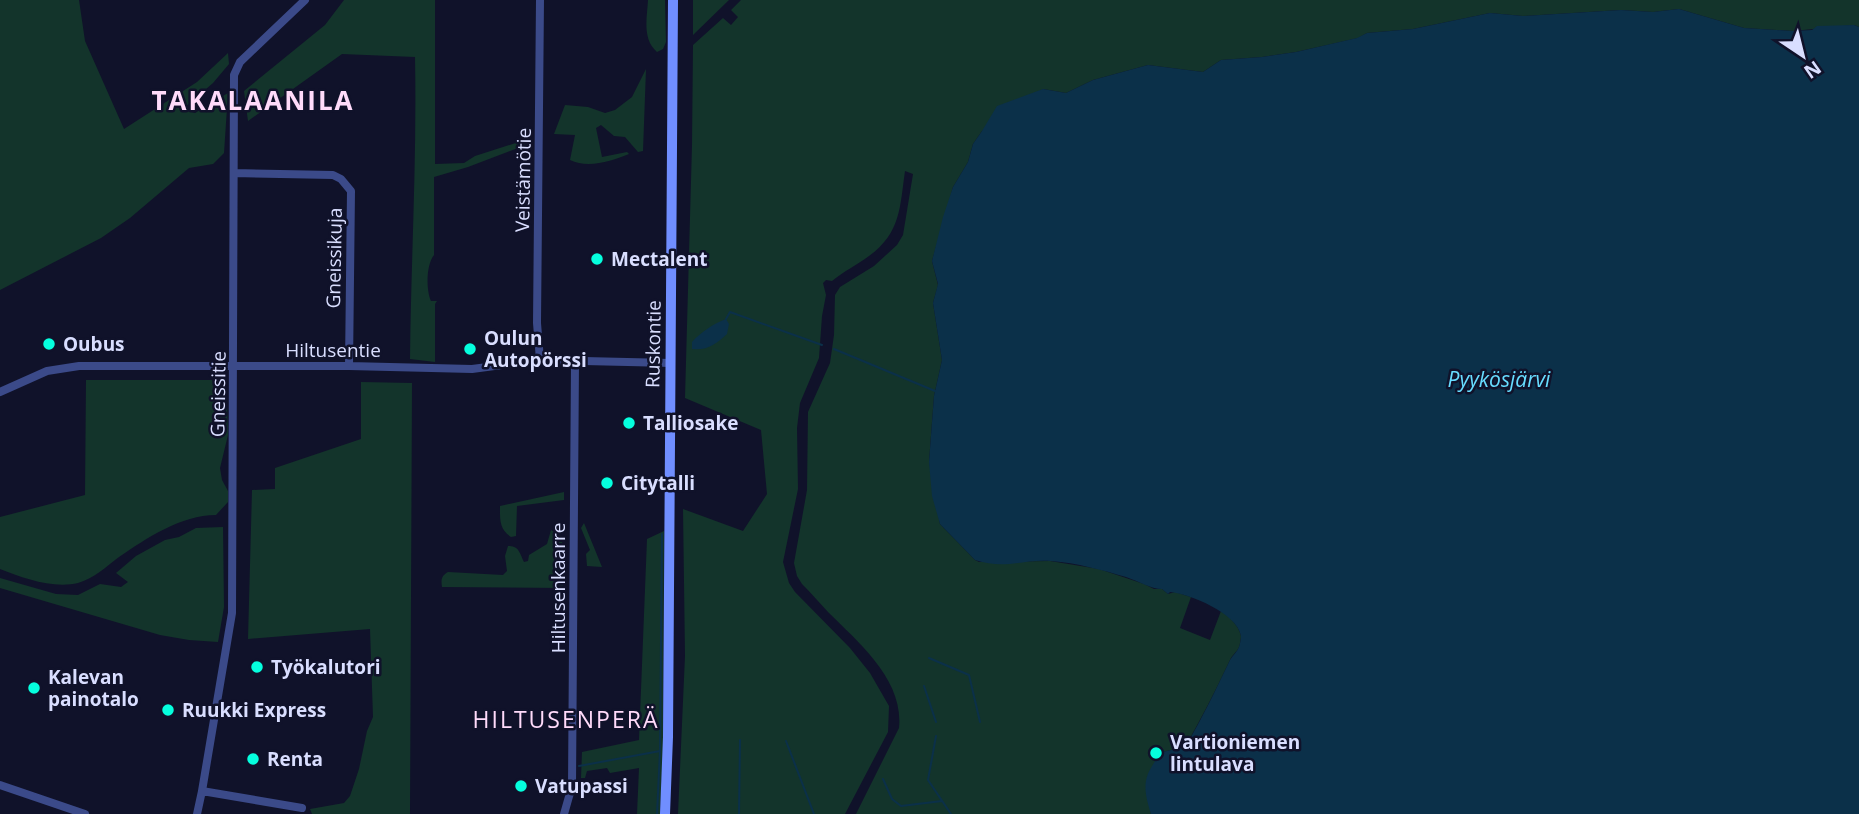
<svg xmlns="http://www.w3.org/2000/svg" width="1859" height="814" font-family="'Open Sans',sans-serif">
<rect width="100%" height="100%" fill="#10122a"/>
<path fill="#13342b" d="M0 0H79L85 41 124 129 197 82 228 53 229 64 213 83 183 109 195 113 228 93 224 153 213 164 189 168 130 218 101 238 0 290Z
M344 0H435V164L464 163 475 156 522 141 526 145 468 167 434 177V255C426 265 426 290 431 301H437L435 304V362L410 359C411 259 417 158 415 57L342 54 248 121 244 91 325 25Z
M648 0H665L666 42 663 49 657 52C642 39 647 18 648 0Z
M693 0H729L693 35Z
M741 0H1859V27L1854 25 1793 31 1744 28 1679 9 1653 12 1621 10 1523 16 1490 13 1413 29 1367 33 1358 38 1296 52 1262 57 1221 60 1203 72 1148 65 1093 80 1066 93 1043 89 982 131 973 144 968 162 953 187 932 261 938 285 933 303 942 360 934 396 929 462 940 524 975 560 979 562 1050 561 1099 569 1144 584 1154 589H1162L1168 594 1175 592 1191 597 1180 628 1210 640 1221 611C1229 616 1239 626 1241 636 1241 639 1240 644 1239 647 1237 652 1232 655 1230 660 1216 690 1201 719 1185 747L1162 752 1146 787 1151 814H856L899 728C904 680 859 643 828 612 819 602 811 593 802 584L797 576 794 563 807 490 808 412 830 363 834 335 835 295 840 287 874 266 897 245 903 235 913 174 905 171C900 206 901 233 869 256 857 265 844 271 832 281L826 280 823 283 826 295 822 316 819 358 800 403 797 428 798 489 783 562 789 583 795 592 850 648 870 673 889 706 888 732 845 814H678L685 656 683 509 743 531 767 494 761 430 685 398 692 145 693 45 723 18 731 25 738 17 731 10Z
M646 69 643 151 638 152 625 137 614 136 601 125 596 128 602 157 627 152 629 154C612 161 588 169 570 160L575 135 554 134 565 105 588 107 605 113 615 110 632 97Z
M86 380H212L227 403 228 435 220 468 222 480 228 491V502L216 515C181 515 147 538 119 557 107 566 93 579 78 583 53 589 23 578 0 569V517L85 495Z
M361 382 412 383 410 814H312L310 809 344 803 350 796 359 769 367 731 373 717 370 629 248 639 252 490 275 489V468L361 439Z
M564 492V500L517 506 516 536 511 537C499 529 500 519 500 506Z
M584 523 602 567 587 566 586 554 590 550 581 528Z
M223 527 224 607 218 642 189 640 160 635 0 588V578L56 594 78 595 100 584 121 587 128 582 116 573 136 556 165 540 179 537 196 528Z
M551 530 561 536 563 547H553L557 563H563V588L442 587C441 580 441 576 448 572L503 575 507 571 505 556 508 546C519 545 520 554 524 562L528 561 529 555 547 544Z
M664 531 663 752 660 814H637L639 768 610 773 607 768 587 771 585 778H581L582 752 639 740 647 539Z"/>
<path fill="#0b3049" d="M1679 9 1744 28 1793 31 1812 30 1817 26 1854 25 1859 27V814H1151C1142 785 1143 776 1162 752L1185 747C1202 719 1216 689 1230 660 1233 655 1237 652 1239 647 1240 644 1241 639 1241 636 1237 613 1190 594 1170 592L1168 594 1162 589C1151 589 1138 581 1126 577 1102 570 1077 563 1051 561 1022 559 1005 570 975 560L940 524 932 496 929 462 934 396 942 360 933 303 938 284 932 261 943 217 953 187 968 162 973 144 982 131 997 106 1043 89 1066 93 1093 80 1148 65 1203 72 1221 60 1262 57 1296 52 1357 38 1367 33 1413 29 1490 13 1523 16 1621 10 1653 12Z
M726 319 729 324 727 334C716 344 707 351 692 349V342C701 332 713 324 726 319Z"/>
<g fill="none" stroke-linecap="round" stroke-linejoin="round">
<path stroke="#0b3049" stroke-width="2" d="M726 319 730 312 822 345
M834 349 935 391
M929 658 969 675 980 722
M924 686 936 722
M936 736 928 780 951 814
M786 741 814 814
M579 766 660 751
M883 779 892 799 901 806 942 801
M657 814 660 751 662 534
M739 814 740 740"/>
<path stroke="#3b4a89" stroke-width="8" d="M234 173 333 175 341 179 351 191 349 366
M540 360 537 323 540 0
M0 392 47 371 79 366H349L472 369 540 360 671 363
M0 785 85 814
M202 791 302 808
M197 814 202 791 232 613 234 75 240 62 305 0
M564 814 572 786 575 361"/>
<path stroke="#708eff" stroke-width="10" d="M665 814 668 737 673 0"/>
</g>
<g fill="#05ffde" stroke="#10122a" stroke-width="2.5">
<circle cx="597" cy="259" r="7"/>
<circle cx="49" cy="344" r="7"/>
<circle cx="470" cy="349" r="7"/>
<circle cx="629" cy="423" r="7"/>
<circle cx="607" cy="483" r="7"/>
<circle cx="257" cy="667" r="7"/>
<circle cx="34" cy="688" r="7"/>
<circle cx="168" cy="710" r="7"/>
<circle cx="1156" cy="753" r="7"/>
<circle cx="253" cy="759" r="7"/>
<circle cx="521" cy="786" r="7"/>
</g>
<g text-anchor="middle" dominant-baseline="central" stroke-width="5" stroke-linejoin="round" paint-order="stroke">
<g font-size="19" fill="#d9deff" stroke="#10122a">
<text transform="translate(523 180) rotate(-89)">Veistämötie</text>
<text transform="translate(334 258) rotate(-89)">Gneissikuja</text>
<text transform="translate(653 344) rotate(-89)">Ruskontie</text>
<text x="333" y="350">Hiltusentie</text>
<text transform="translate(218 394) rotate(-89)">Gneissitie</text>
<text transform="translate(558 588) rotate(-90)">Hiltusenkaarre</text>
</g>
<g font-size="19" font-weight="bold" fill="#d9deff" stroke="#10122a" text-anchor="start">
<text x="611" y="259">Mectalent</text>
<text x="484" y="338">Oulun<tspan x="484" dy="22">Autopörssi</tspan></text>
<text x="63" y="344">Oubus</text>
<text x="643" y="423">Talliosake</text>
<text x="621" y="483">Citytalli</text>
<text x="271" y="667">Työkalutori</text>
<text x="48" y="677">Kalevan<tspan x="48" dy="22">painotalo</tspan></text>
<text x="182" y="710">Ruukki Express</text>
<text x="1170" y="742">Vartioniemen<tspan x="1170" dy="22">lintulava</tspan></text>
<text x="267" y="759">Renta</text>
<text x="535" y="786">Vatupassi</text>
</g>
<g font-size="21" font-style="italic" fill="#67dcff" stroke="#10122a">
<text x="1499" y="379">Pyykösjärvi</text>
</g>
<g font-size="23" letter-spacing="2" fill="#ffdbfa" stroke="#10122a">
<text x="566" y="719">HILTUSENPERÄ</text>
</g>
<g font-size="26" font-weight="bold" letter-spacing="2" fill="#ffdbfa" stroke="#10122a">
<text x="253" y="100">TAKALAANILA</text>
</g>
</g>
<g transform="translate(1803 56) rotate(145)" stroke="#10122a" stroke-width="5" paint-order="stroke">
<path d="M0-5L12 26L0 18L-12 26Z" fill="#d9deff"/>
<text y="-10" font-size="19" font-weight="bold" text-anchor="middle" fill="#d9deff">N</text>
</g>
</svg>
